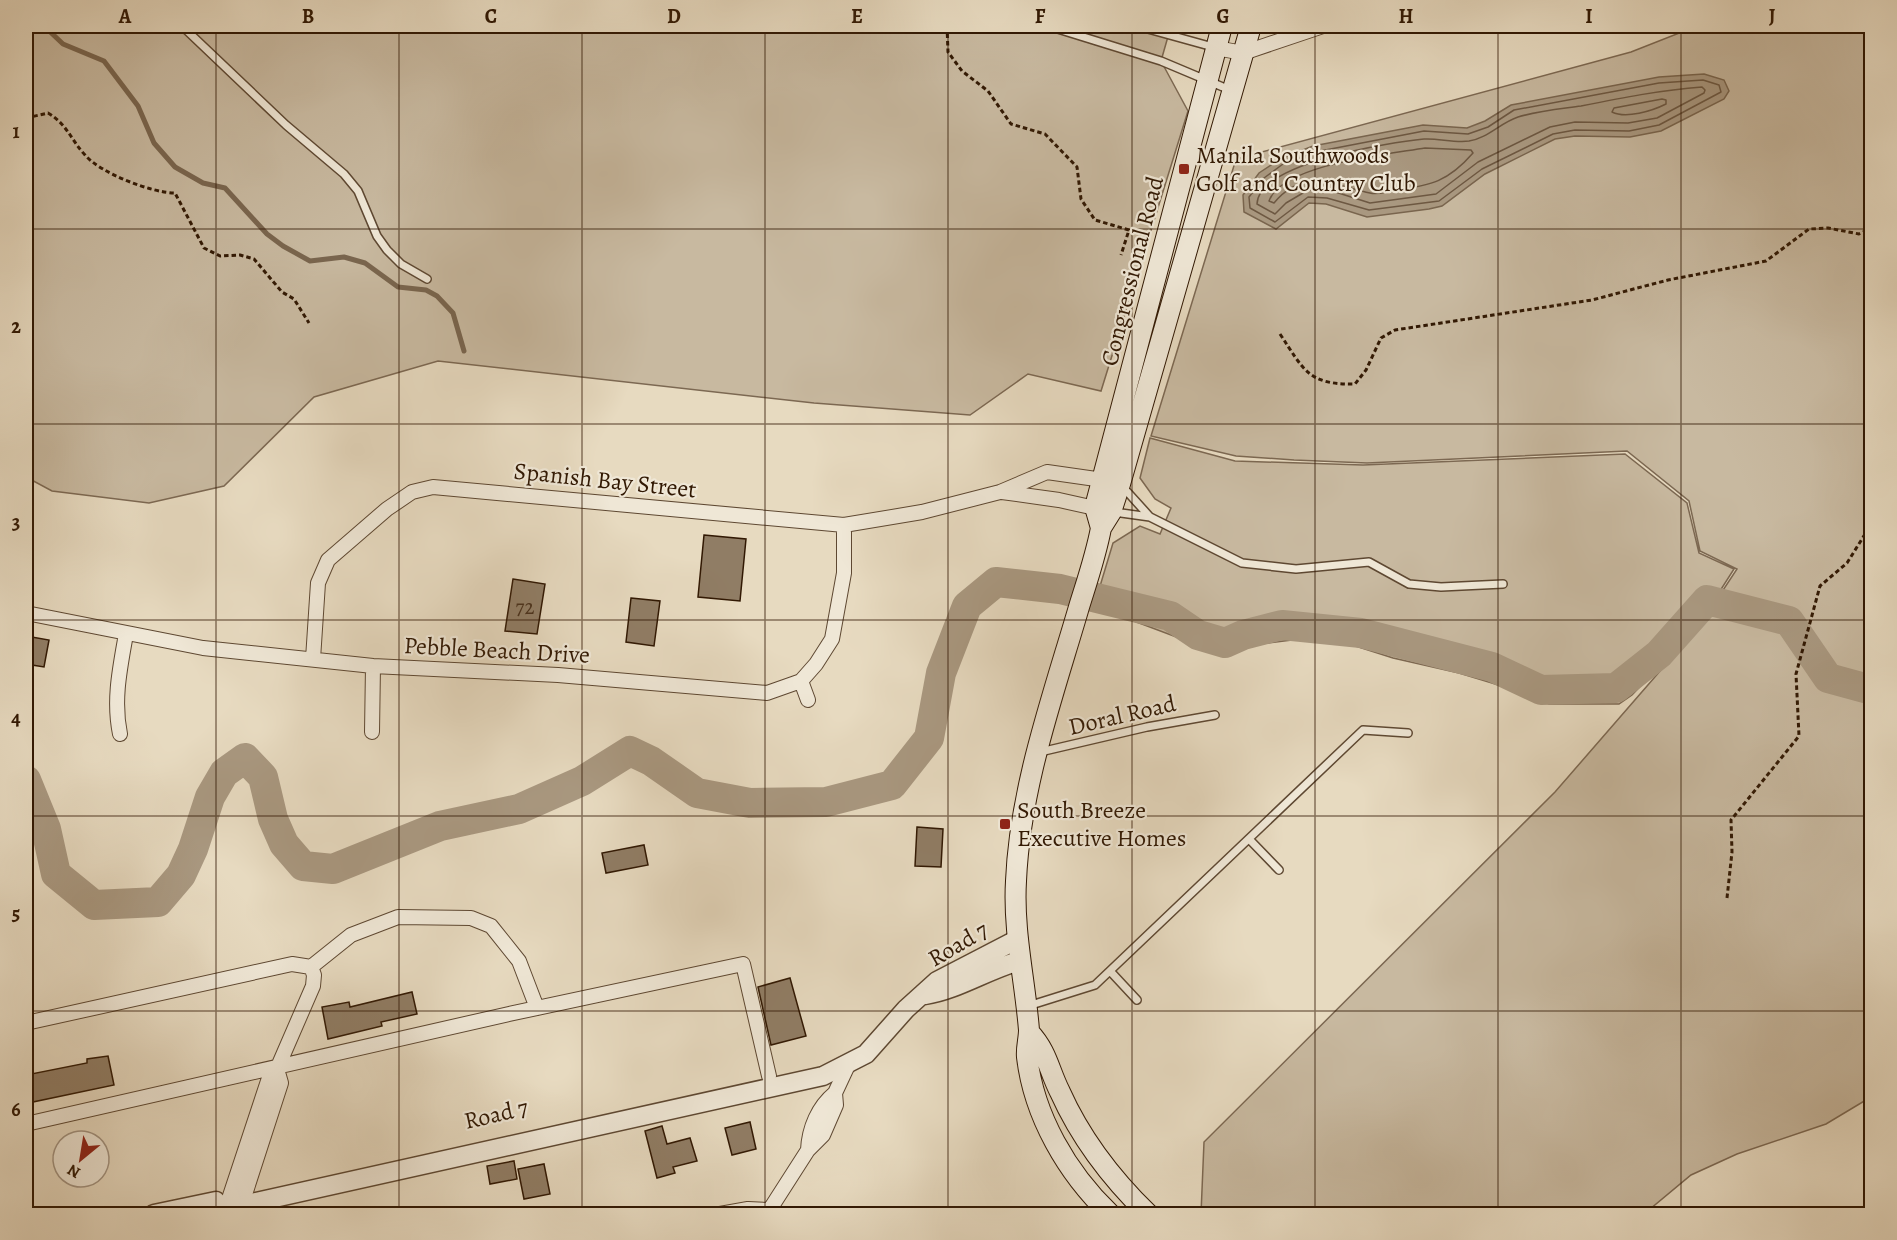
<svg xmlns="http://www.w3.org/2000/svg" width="1897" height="1240" font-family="Alegreya,serif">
<rect width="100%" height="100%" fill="#e7dac0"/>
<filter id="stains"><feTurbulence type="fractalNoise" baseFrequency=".00333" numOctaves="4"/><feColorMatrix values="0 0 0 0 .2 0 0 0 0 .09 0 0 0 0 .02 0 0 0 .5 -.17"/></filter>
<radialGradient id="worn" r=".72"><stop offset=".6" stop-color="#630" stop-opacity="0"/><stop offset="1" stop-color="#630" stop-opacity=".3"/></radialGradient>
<path fill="#c8b9a0" stroke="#7c6852" stroke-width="1.5" d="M26 26H1179L1169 33 1161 61 1188 111 1101 391 1028 374 970 415 814 403 438 361 314 397 224 486 149 503 52 491 26 477Z
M1697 26H1871V1097L1826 1124 1737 1154 1691 1175 1644 1214H1201L1204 1142 1555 792 1700 625 1737 569 1700 551 1689 501 1627 451 1367 463 1294 460 1236 456 1151 436 1236 159 1631 52Z
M1150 438 1235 461 1363 465 1625 454 1687 503 1699 553 1734 569 1704 616 1681 644 1632 695 1619 704H1549L1515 690 1459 673 1393 658 1343 642 1292 640 1252 645 1224 655 1094 606 1113 543 1140 526 1160 534 1171 508 1155 499 1140 478Z"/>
<path fill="#a99880" stroke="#79654e" stroke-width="1.5" d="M1704 74 1724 80 1729 91 1724 99 1661 131 1630 137 1575 136 1555 139 1485 174 1442 206 1429 209 1367 217 1326 204 1309 203 1276 229 1244 212 1243 195 1259 173 1280 159 1313 146 1423 125 1467 128 1485 121 1511 105 1659 77Z"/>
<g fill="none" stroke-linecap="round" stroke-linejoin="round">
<path stroke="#6d5842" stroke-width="1.5" d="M1703 80 1719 85 1721 92 1659 125 1629 131 1575 130 1553 134 1482 169 1439 201 1369 210 1327 198 1308 197 1275 222 1250 208 1249 197 1264 178 1283 164 1315 152 1424 131 1468 134 1488 127 1514 110 1659 83Z
M1702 87 1705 90 1704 93 1657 118 1628 123 1575 122 1550 127 1478 162 1436 194 1370 203 1329 190H1308L1286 203 1275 214 1257 204C1258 163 1391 142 1424 139 1438 138 1454 143 1469 141 1488 138 1500 123 1518 117 1538 111 1560 109 1581 106 1621 98 1661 90 1702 87Z
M1662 99 1666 100V104C1652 111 1626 119 1612 112L1614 108Z
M1425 148 1471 150 1473 153C1447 183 1430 185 1393 191 1386 192 1377 195 1370 193 1333 185 1304 167 1274 203L1269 201C1282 164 1390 154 1425 148Z"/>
<path stroke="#79654e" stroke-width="5" d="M44 26 63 44 104 61 138 106 154 143 175 167 203 183 225 188 267 234 283 246 310 261 344 257 365 263 398 287 426 290 437 296 453 313 464 351"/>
<path stroke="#a99880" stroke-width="30" d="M26 780 46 829 56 874 94 905 158 902 181 875 193 849 210 797 224 773 245 758 263 777 273 819 284 844 303 866 333 869 440 826 519 809 582 781 630 751 651 761 697 793 750 803 826 802 892 785 929 738 941 673 967 606 996 582 1060 589 1170 616 1198 635 1225 643 1243 635 1282 625 1361 633 1492 667 1541 690 1616 688 1659 654 1707 600 1789 621 1828 678 1872 690"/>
</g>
<path fill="#907d65" stroke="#311803" stroke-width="1.5" d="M704 535 746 539 740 601 698 597Z
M513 579 545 584 537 634 505 631Z
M631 598 660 601 654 646 626 642Z
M26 636 49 640 44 667 26 664Z
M917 827 943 829 941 867 915 866Z
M644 845 648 865 606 873 602 853Z
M790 978 806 1036 771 1045 758 987Z
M412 992 417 1014 381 1022 382 1026 328 1039 322 1007 349 1002 350 1007Z
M108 1056 114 1085 28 1103 26 1075 87 1063V1059Z
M750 1122 756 1149 732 1155 725 1128Z
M662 1126 667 1144 690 1138 697 1161 673 1167 675 1173 657 1178 645 1131Z
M514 1161 517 1179 490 1184 487 1166Z
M544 1164 550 1194 524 1199 518 1169Z"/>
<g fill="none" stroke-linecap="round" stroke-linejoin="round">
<g stroke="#5e4832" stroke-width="10">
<path id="service" d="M182 26 286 125 344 174 358 191 377 236 387 250 401 264 427 279
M1048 26 1161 61 1230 90
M1137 26 1213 47
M1122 486 1150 517 1242 563 1296 569 1369 562 1409 584 1441 587 1503 584
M1114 512 1150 517
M1040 752 1147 727 1215 715
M1249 839 1279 870
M1110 971 1137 1000
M1028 1006 1095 985 1363 730 1408 733"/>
</g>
<g stroke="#5e4832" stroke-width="16">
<path id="minor" d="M1216 48 1243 53 1323 26
M1002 492 1059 500 1104 510
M26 613 203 648 373 666 558 675 767 693 801 681 816 664 832 639 844 573V525
M313 659 318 583 328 560 387 509 412 492 433 487 844 525 922 512 1000 492 1047 472 1110 481
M801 681 808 700
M372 732 373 666
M120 734C113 700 120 668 126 634
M311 967 351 935 398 917 471 918 491 926 519 961 537 1008
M26 1023 292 964 311 967 314 975 313 986 277 1069 268 1081 224 1214
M26 1124 509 1014 743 964 769 1076
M808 1150C809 1128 818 1107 835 1093
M239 1213 281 1083 277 1069
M720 1214 748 1209 770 1210
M767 1214 808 1150 823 1135 836 1105 835 1093 849 1063"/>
</g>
<g stroke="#5e4832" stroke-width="21">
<path id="tertiary" d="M925 995C957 990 987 970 1019 961
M154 1214 216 1201
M202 1214 823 1076 866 1054 906 1009 937 981 1018 939"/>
</g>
<g stroke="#311803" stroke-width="22">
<path id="secondary" d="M1101 528 1095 507 1222 26
M1029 1032C1048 1053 1048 1068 1060 1092 1081 1139 1112 1179 1148 1214
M1110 1214C1067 1173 1034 1116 1027 1057 1026 1048 1029 1039 1029 1030 1025 980 1013 931 1016 881 1020 787 1053 696 1079 607 1087 581 1096 555 1101 528L1111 512 1120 484 1251 26"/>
</g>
<path stroke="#311803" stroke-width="3" stroke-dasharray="4.5 3" stroke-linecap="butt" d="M947 26 948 52 962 71 988 91 1011 124 1045 134 1077 167 1081 199 1095 220 1129 230 1121 255
M26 118 48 113C67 124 71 140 85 155 100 173 152 193 175 193L204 248 220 256 240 255 254 259 282 292 294 299 309 323
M1280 334C1304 370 1308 385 1355 384L1366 370 1381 338 1395 330 1592 300 1668 280 1766 261 1809 229 1828 228 1859 234 1872 228
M1727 898 1732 852 1731 820 1799 736 1796 674 1820 586 1847 563 1872 523"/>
<use href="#service" stroke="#efe7d6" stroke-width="7"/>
<use href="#minor" stroke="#efe7d6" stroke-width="14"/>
<use href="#tertiary" stroke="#efe7d6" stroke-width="18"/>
<use href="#secondary" stroke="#efe7d6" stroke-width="20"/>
</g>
<path fill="none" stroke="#311803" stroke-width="1.5" stroke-opacity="0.55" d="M216 26V1214M399 26V1214M582 26V1214M765 26V1214M948 26V1214M1132 26V1214M1315 26V1214M1498 26V1214M1681 26V1214M26 229H1872M26 424H1872M26 620H1872M26 816H1872M26 1011H1872"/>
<g fill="#8f2418" stroke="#efe7d6" stroke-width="2">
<rect x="1178" y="163" width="12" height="12" rx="3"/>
<rect x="999" y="818" width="12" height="12" rx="3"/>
</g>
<g text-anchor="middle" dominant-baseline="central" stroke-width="4.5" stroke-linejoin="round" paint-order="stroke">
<g font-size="21" fill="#49311c">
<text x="525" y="607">72</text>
</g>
<g font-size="24" fill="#311803" stroke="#efe7d6" text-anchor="start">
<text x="1196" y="155">Manila Southwoods<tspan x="1196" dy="28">Golf and Country Club</tspan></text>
<text x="1017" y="810">South Breeze<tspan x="1017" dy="28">Executive Homes</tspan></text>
</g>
<g font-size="24" fill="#311803" stroke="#efe7d6">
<text transform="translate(1132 271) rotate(-76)">Congressional Road</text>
<text transform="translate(605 480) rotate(6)">Spanish Bay Street</text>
<text transform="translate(497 650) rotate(3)">Pebble Beach Drive</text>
<text transform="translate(1122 715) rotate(-13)">Doral Road</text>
<text transform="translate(958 944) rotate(-30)">Road 7</text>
<text transform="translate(496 1114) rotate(-13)">Road 7</text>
</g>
</g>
<rect width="1897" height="1240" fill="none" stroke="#e7dac0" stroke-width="66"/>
<g transform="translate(81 1159) rotate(210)"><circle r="28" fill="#efe7d6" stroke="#a39482" stroke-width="1.5"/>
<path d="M0-4.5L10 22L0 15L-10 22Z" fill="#8f2418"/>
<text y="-9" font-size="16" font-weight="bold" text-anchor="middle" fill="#311803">N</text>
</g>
<rect x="33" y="33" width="1831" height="1174" fill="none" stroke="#311803" stroke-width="2"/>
<g font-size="20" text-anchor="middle" font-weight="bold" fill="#311803">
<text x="125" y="23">A</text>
<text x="308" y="23">B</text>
<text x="491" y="23">C</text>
<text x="674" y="23">D</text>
<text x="857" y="23">E</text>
<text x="1040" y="23">F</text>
<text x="1223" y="23">G</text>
<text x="1406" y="23">H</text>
<text x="1589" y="23">I</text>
<text x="1772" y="23">J</text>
<text x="16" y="138">1</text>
<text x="16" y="333">2</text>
<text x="16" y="529">3</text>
<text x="16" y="725">4</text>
<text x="16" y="920">5</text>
<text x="16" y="1116">6</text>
</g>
<rect width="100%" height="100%" filter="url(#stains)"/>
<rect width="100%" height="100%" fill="url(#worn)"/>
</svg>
